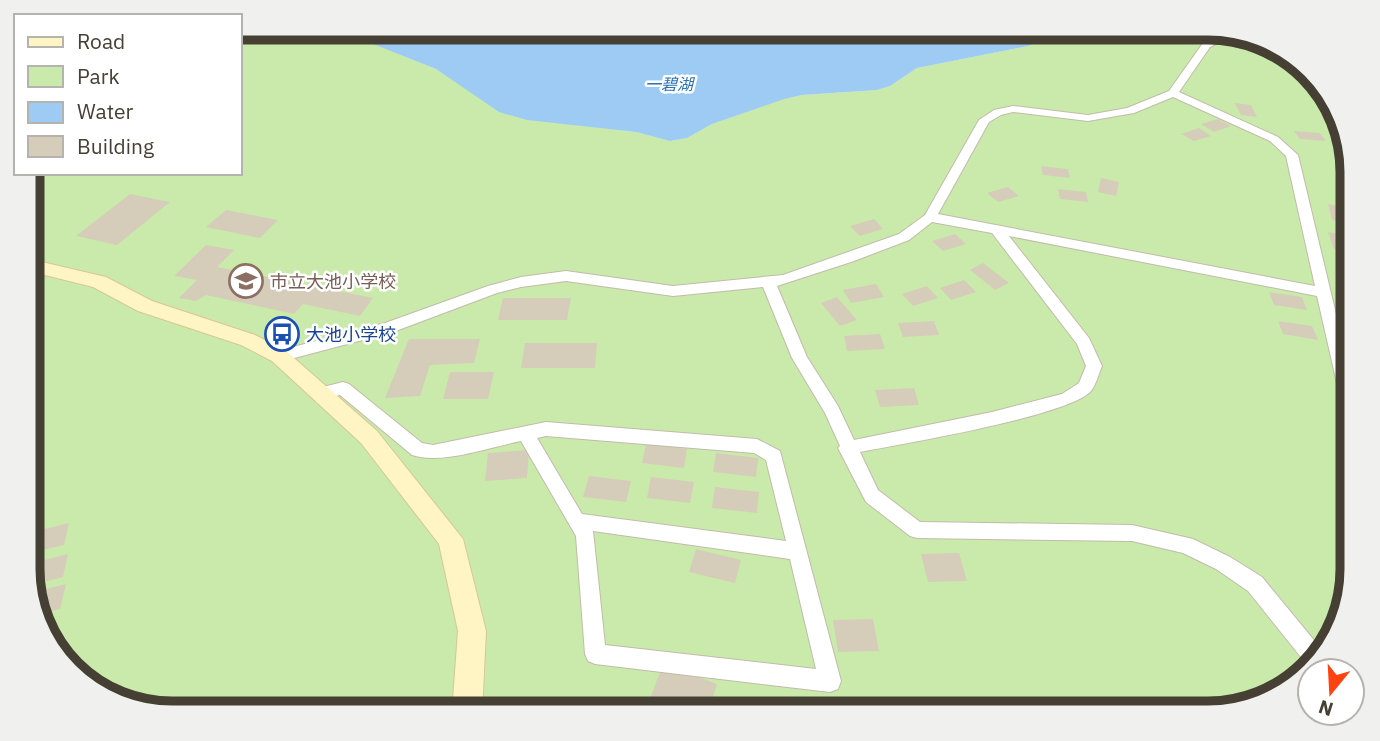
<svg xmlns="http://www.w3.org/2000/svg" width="1380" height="741" font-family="'IBM Plex Sans','Noto Sans JP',sans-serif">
<rect width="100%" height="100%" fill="#f3f0e5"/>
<path fill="#caeaab" d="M240 28H347L358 37 436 69 468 90 578 125 636 132 670 141 687 138 712 124 782 99 802 95 877 90 890 86 917 68 1028 46 1055 36 1066 28H1208L1272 43 1327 92 1351 154 1352 569 1337 633 1288 689 1217 713H172L108 698 58 656 29 588 28 173H240Z"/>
<path fill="#9dcbf4" d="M347 28H1066L1055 36 1028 46 917 68 890 86 877 90 802 95 784 99 712 124 687 138 670 141 636 132 527 120 499 112 436 69 358 38Z"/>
<path fill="#d6ccba" d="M1235 103 1251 105 1257 117 1241 115Z
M1218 119 1231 126 1214 132 1201 124Z
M1199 128 1211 136 1194 141 1181 134Z
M1294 131 1320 133 1326 141 1300 139Z
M1041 166 1068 169 1070 178 1043 175Z
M1101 178 1119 182 1116 196 1098 192Z
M1008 187 1019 196 998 202 987 193Z
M1058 189 1086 192 1088 202 1060 199Z
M130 194 170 202 117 245 76 236Z
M1328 204 1347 208 1351 224 1332 220Z
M226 210 278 220 260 238 206 227Z
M874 219 883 229 860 236 850 226Z
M1328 232 1348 236 1351 253 1334 249Z
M955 234 966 244 943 251 932 241Z
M206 245 234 250 217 267 373 298 360 316 303 304 294 314 206 295 196 301 179 298 197 280 174 276Z
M983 263 1009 283 995 290 970 270Z
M964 280 976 292 951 300 940 288Z
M876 284 884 297 851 303 843 290Z
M927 286 938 298 913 306 902 294Z
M1269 292 1302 297 1307 310 1274 305Z
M837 297 857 320 840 326 821 303Z
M503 298H571L567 320H498Z
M934 321 939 335 903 337 898 323Z
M1278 321 1312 326 1318 340 1283 334Z
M880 334 885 349 847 351 844 336Z
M409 339H480L474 363 430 365 420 396 385 398Z
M525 343H597L595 368H521Z
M450 372H494L488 399H443Z
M914 388 919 405 880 407 875 390Z
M646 444 687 449 684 468 642 463Z
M529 450 527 478 485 481 488 453Z
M716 453 758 458 756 477 713 472Z
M589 476 631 481 626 502 583 497Z
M651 477 694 482 690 503 647 498Z
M715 487 759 492 757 513 712 508Z
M69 523 64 545 29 553V533Z
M696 549 741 560 735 583 689 572Z
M959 553 967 581 928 582 921 554Z
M68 554 63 577 29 586V564Z
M66 584 60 609 40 614 31 593Z
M873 619 879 651 838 652 833 620Z
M663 664 717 684 708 713H681L649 701Z"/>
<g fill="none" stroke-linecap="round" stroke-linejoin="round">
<g stroke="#c2bbaa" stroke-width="2">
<path id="street" d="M1222 34 1244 37 1224 40 1210 47 1179 92 1278 137 1298 155 1351 377V392H1340L1338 388 1317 296 1009 236 1089 338 1102 366C1099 373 1096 385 1091 391 1069 416 901 444 860 452L878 490 920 522 1132 525 1193 539 1230 557 1262 577 1322 650 1308 666 1248 591 1216 569 1183 553 1132 541 917 538 910 536 866 502 838 448 840 446 825 413 792 358 763 287 673 296 566 281 521 287 497 293 393 332 279 362 271 356 274 352 385 323 488 286 521 277 566 271 673 286 783 275 899 234 925 215 979 120 994 110 1013 106 1088 115 1127 108 1169 91 1203 43ZM1173 97 1270 141 1286 156 1315 286 938 214 989 122 1001 115 1013 112 1088 121 1134 113ZM932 222 992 233 1077 344 1086 366 1079 383 1062 394 992 412 854 440 838 406 807 357 777 286 854 261 909 240Z
M343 382 349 384 422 443 433 445 546 422 757 439 780 451 841 681 838 689 830 692 595 664 588 661 585 654 576 536 521 441C490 447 441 465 412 455L340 395 321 399 315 397 313 393 315 389ZM546 436 754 453 766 460 786 541 582 514 537 438ZM593 531 790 559 816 669 605 645Z"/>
</g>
<g stroke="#d6c892" stroke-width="2">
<path id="secondary" d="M29 259 106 277 152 301 255 335 286 351 377 431 463 539 486 631 482 713H452L458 631 439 544 361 443 272 361 241 345 138 311 93 287 29 271Z"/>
</g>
<use href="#street" fill="#fff" fill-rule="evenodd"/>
<use href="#secondary" fill="#fff4c3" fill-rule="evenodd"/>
</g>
<defs>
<g id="school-ring" transform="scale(1.75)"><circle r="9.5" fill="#fff" stroke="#8d6e63" stroke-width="1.5"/><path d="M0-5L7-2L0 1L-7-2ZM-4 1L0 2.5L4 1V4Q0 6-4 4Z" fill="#8d6e63"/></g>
<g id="bus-ring" transform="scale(1.75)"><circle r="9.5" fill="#fff" stroke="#1a4fb4" stroke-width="1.5"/><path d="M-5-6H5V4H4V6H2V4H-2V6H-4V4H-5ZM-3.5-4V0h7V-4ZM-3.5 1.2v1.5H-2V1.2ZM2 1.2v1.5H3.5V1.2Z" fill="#1a4fb4"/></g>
</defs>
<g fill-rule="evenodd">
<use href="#school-ring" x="246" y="281"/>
<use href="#bus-ring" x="282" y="334"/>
</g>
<g text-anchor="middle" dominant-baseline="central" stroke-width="5" stroke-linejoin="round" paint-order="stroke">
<g font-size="16" font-style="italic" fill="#2872b7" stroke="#fff">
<text x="669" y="84">一碧湖</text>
</g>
<g font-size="18" fill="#785e54" stroke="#fff" text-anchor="start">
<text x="270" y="281">市立大池小学校</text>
</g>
<g font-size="18" fill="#164399" stroke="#fff" text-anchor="start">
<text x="306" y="334">大池小学校</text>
</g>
</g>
<path d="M0 0H1380V741H0ZM172 40H1208A132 132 0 0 1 1340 172V569A132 132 0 0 1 1208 701H172A132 132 0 0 1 40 569V172A132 132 0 0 1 172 40Z" fill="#f0f0ef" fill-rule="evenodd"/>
<path fill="none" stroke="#464034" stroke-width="9" d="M172 40H1208A132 132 0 0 1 1340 172V569A132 132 0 0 1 1208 701H172A132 132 0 0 1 40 569V172A132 132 0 0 1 172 40Z"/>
<rect x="14" y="14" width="228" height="161" fill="#ffffff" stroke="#b5b3ae" stroke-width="2"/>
<rect x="28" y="37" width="35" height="10" fill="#fff4c3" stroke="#b5b3ae" stroke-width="2"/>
<text x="77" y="49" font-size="21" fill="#464034">Road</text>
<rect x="28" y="66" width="35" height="21" fill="#caeaab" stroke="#b5b3ae" stroke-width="2"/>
<text x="77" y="84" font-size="21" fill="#464034">Park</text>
<rect x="28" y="102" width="35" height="21" fill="#9dcbf4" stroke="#b5b3ae" stroke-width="2"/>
<text x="77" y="119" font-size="21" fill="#464034">Water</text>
<rect x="28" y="136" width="35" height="21" fill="#d6ccba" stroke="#b5b3ae" stroke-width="2"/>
<text x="77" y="154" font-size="21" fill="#464034">Building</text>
<g transform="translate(1331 692) rotate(198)"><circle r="33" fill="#ffffff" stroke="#b5b3ae" stroke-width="2"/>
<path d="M0-5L12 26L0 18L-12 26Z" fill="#ff4210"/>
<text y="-10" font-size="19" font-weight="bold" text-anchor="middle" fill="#464034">N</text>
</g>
</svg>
